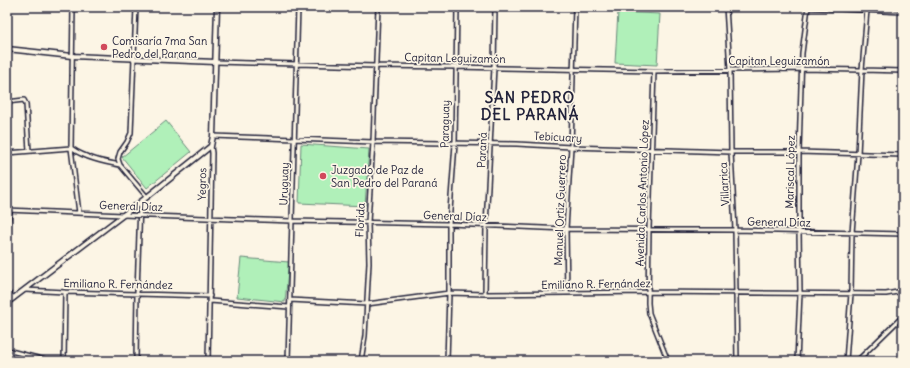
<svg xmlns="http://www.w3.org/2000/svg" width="910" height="368" font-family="Delius,sans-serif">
<rect width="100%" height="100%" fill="#fcf5e5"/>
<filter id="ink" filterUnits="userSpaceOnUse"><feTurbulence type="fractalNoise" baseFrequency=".025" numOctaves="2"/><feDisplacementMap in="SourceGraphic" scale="8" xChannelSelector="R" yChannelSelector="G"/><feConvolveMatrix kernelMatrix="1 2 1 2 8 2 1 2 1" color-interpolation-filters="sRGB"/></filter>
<g filter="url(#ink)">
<path fill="#b0f0b9" stroke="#69897a" d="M618 12 660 14 657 65 615 63Z
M166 121 191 152 147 188 122 157Z
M301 144 369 149 365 206 299 203Z
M241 258 289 262 285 302 237 297Z"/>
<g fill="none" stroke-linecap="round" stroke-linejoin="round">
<g stroke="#22223b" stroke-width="6">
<path id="street" d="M73 7 71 148 79 213
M136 7 131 133 127 142 120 152 118 159 120 165 147 197
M726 7 730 70 731 152 735 230 737 361
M799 7 903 12
M215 62 376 66 455 67 654 71 801 69 862 70 903 71
M654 71 649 229 648 303 649 313 668 361
M7 102 24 100 26 104 29 151
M213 136 373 142 517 144 571 147 731 152H799L903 155
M7 153 71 148C85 158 104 162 120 165
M7 210 123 215 292 221 449 224 566 229 735 230 903 234
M7 230 10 210
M25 290 65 292 210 296
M7 292 14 298
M567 293 566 229 571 147 575 7
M485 294 486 226 494 67 495 7
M290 300 367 304 449 293 485 294 648 292 886 294 903 291
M210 301 289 307
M7 350 49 361
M64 361 65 292
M136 361 137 293 140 203
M208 361 212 153 211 146
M288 361 298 7
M361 361 365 336 369 263 368 222 373 142 378 7
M447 361 449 293V224L455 144 457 7
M797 361 800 293 799 232V152L802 53 808 7
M846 361 851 293 852 233 858 154 862 70 867 10
M857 361 903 316"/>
</g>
<g stroke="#22223b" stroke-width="7">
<path id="secondary" d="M7 49 72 56 215 62
M7 303 147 197 211 146 213 136 217 7"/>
</g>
<use href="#street" stroke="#fcf5e5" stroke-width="3"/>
<use href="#secondary" stroke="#fcf5e5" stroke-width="4"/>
</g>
</g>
<g fill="#d1495b" stroke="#fcf5e5" stroke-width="1.5">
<circle cx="104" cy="47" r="4"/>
<circle cx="323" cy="176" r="4"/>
</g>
<g text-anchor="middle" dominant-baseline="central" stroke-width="3.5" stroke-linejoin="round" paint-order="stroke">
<g font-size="11" fill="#22223b" stroke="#fcf5e5" text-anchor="start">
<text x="112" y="41">Comisaría 7ma San<tspan x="112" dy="13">Pedro del Parana</tspan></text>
<text x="331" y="170">Juzgado de Paz de<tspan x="331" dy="13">San Pedro del Paraná</tspan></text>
</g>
<g font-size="11" fill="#22223b" stroke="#fcf5e5">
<text transform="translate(455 58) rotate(1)">Capitan Leguizamón</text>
<text x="779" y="61">Capitan Leguizamón</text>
<text transform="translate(445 124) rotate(-89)">Paraguay</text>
<text transform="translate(558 137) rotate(3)">Tebicuary</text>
<text transform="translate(482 150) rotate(-87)">Paraná</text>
<text transform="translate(790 172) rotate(-89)">Mariscal López</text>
<text transform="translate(202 184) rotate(-89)">Yegros</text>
<text transform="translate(284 184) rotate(-88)">Uruguay</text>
<text transform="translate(724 184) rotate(-93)">Villarrica</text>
<text transform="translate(642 193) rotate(-88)">Avenida Carlos Antonio López</text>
<text transform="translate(131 206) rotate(2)">General Díaz</text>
<text transform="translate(560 210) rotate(-88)">Manuel Ortiz Guerrero</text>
<text transform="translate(455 216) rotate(2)">General Díaz</text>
<text transform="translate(360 220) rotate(-88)">Florida</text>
<text transform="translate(779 222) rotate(1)">General Díaz</text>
<text transform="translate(118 284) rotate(1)">Emiliano R. Fernández</text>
<text transform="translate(596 284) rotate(-1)">Emiliano R. Fernández</text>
</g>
<g font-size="15" font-weight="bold" letter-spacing="1" fill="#22223b" stroke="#fcf5e5">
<text x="530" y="97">SAN PEDRO<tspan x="530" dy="17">DEL PARANÁ</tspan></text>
</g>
</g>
<rect width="910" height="368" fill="none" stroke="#fcf5e5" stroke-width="24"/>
<rect x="12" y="12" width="886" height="344" fill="none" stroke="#22223b" stroke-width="1.5" filter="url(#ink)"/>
</svg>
